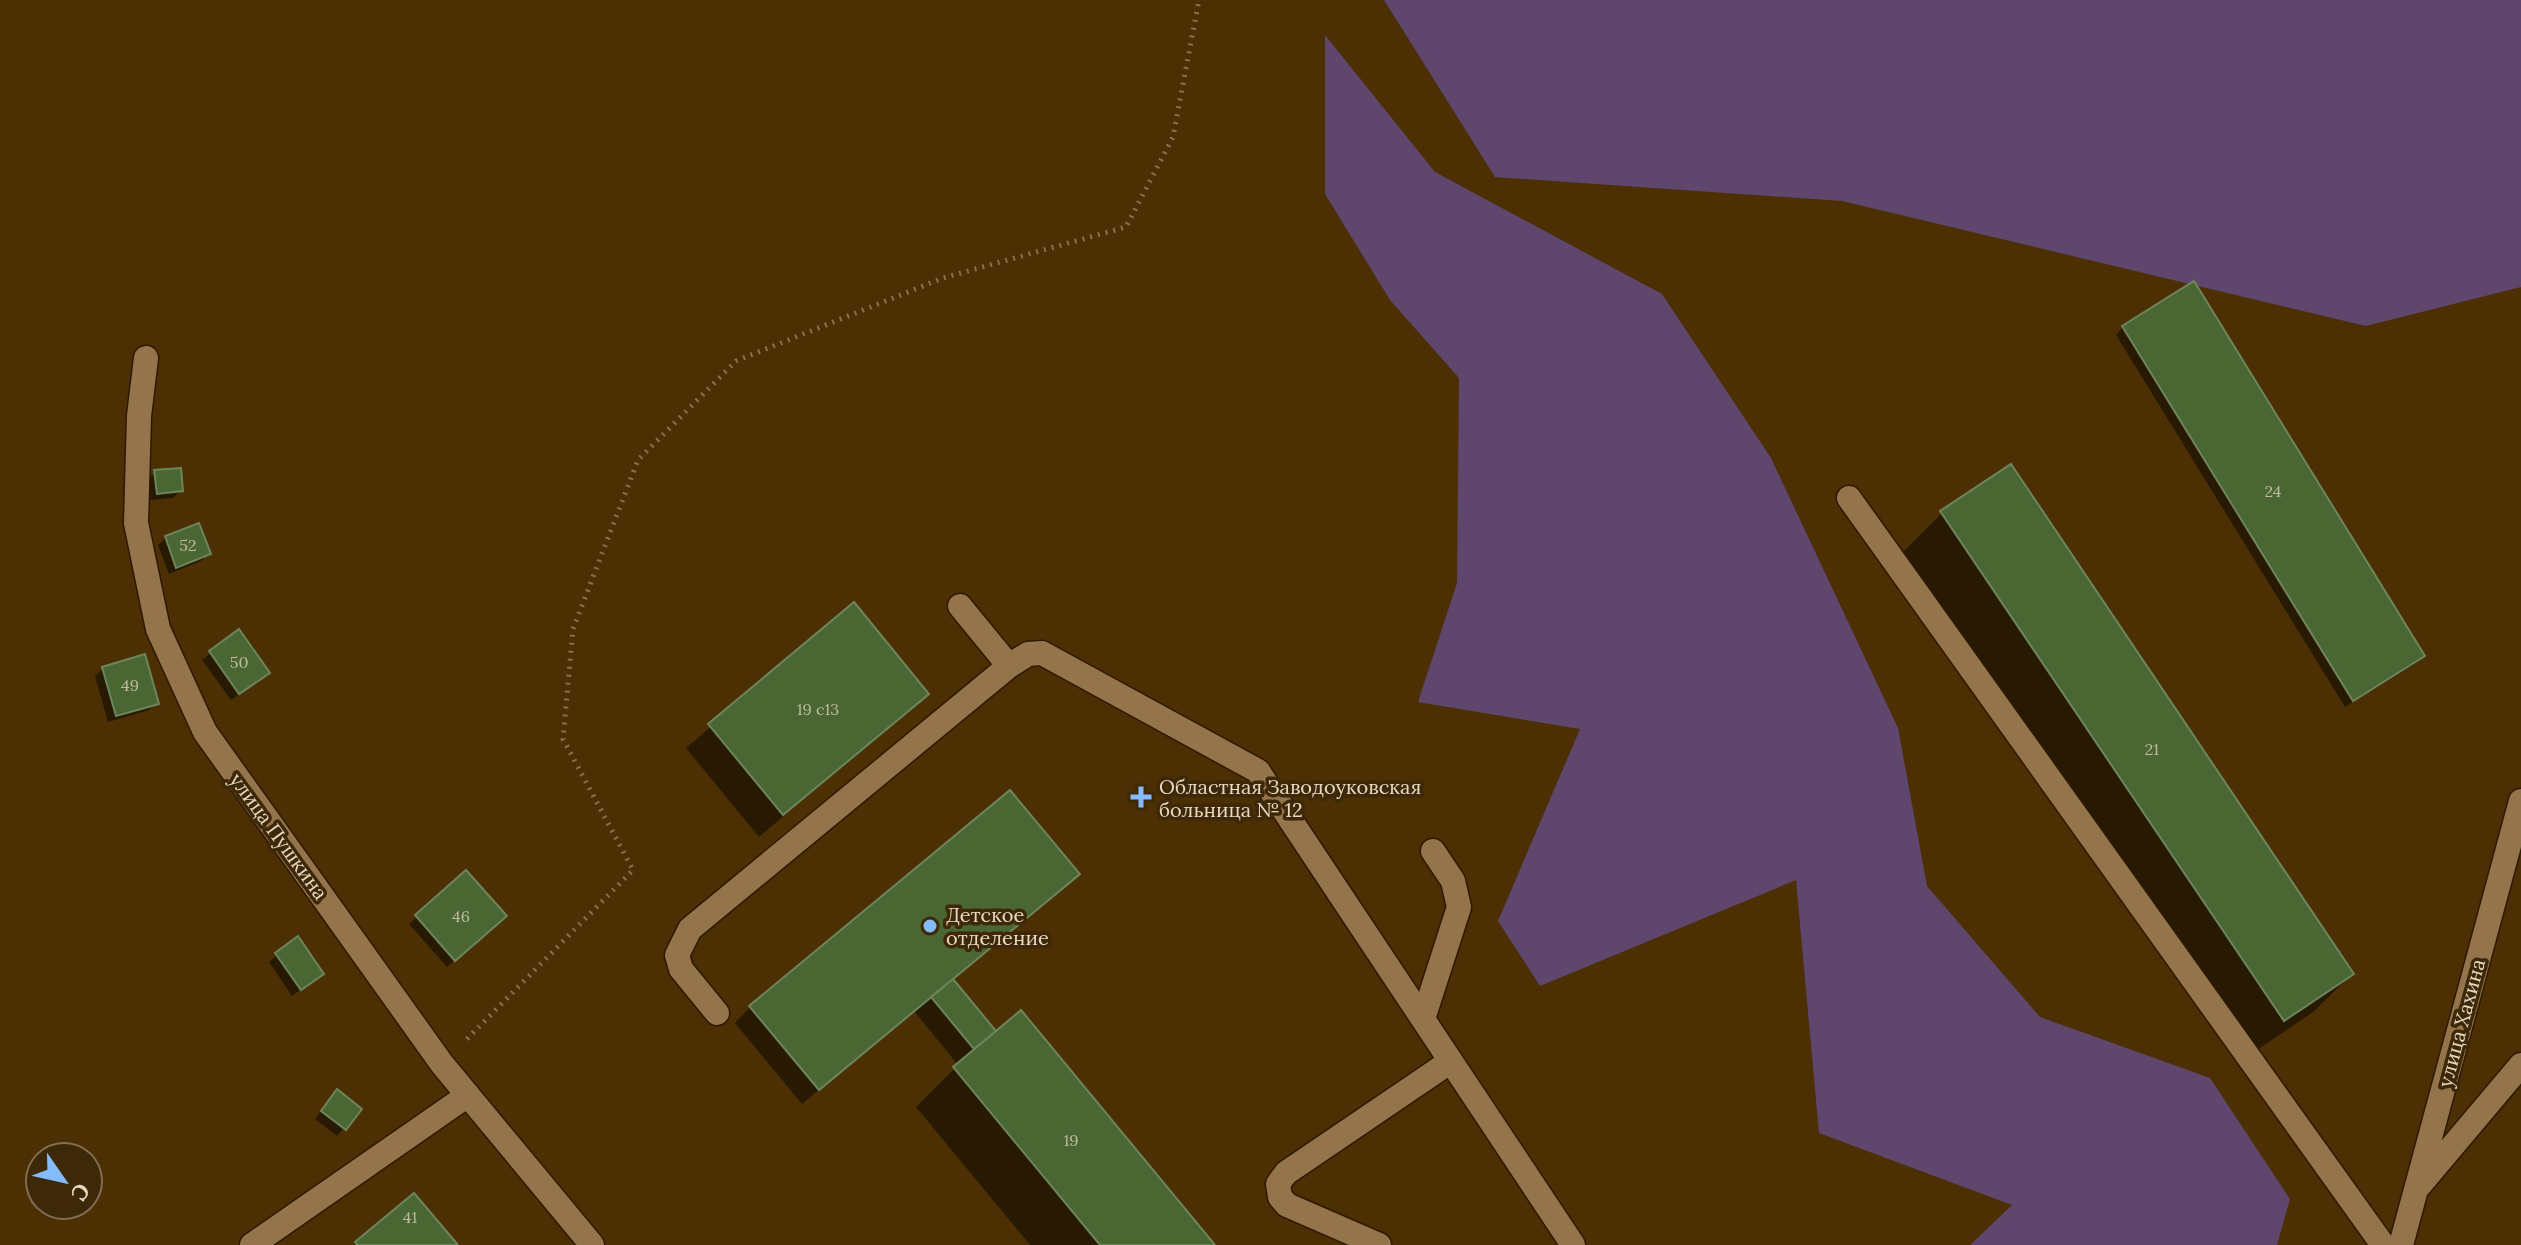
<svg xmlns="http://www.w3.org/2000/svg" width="2521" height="1245" font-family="Lora,serif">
<rect width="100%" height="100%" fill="#4c3004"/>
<path fill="#5e466c" d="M1384 0H2521V287L2366 326 1842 201 1495 177Z
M1325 35 1435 172 1662 294 1771 458 1898 728 1927 886 2040 1017 2210 1078 2290 1199 2277 1245H1970L2012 1205 1819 1133 1796 880 1540 986 1498 921 1580 729 1418 702 1457 583 1459 378 1390 300 1325 194Z"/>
<path fill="#0007" d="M2123 327 2423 656 2415 664 2345 707 2116 335Z
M155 472 181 490 173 498 150 500 148 480Z
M1942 513 2352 974 2313 1012 2244 1059 1903 552Z
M166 538 209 554 201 561 169 574 158 545Z
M854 605 927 694 759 837 686 748Z
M239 632 260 680 231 700 202 660Z
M103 669 157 703 149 710 108 722 95 676Z
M466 873 497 923 447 967 409 924Z
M1077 874 951 980 987 1041 1212 1245H1030L916 1107 958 1065 914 1011 802 1104 735 1023 750 1007Z
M297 939 322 973 292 996 269 962Z
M330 1099 344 1128 337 1136 315 1119Z"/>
<path fill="#496633" stroke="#6d855b" stroke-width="2" d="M2194 281 2425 656 2353 701 2122 326Z
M2011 464 2354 974 2284 1021 1940 511Z
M181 468 183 491 157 494 154 470Z
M199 523 211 554 176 568 165 536Z
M854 602 929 694 783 815 708 724Z
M239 629 270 673 239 694 209 651Z
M145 654 159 704 116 716 102 667Z
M1010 790 1080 874 819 1090 749 1006Z
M466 870 507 916 455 961 415 915Z
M298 936 324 974 301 990 275 953Z
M953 979 996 1031 974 1049 931 997Z
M1021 1010 1215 1245H1100L953 1067Z
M337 1089 362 1109 346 1130 321 1111Z
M414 1193 458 1245H357L355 1242Z"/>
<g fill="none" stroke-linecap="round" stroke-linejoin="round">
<g stroke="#2e1900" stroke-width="27">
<path id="minor" d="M146 358 139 416 136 523 158 629 205 732 442 1064 592 1245
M1849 498 2383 1245
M960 606 1009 666
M717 1013 681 969 677 955 690 929 1009 666 1028 654 1042 653 1258 771 1573 1245
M1423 1019 1459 907 1453 881 1433 851
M2419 1186 2521 1065
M252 1245 468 1095
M1379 1245 1287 1205 1280 1197 1278 1184 1286 1173 1451 1061
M2401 1245 2521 801"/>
</g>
<path stroke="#88704d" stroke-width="5" stroke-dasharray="2 6" stroke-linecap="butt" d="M467 1039 633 870 563 739 573 629 638 460 736 361 943 278 1126 227 1173 137 1199 0"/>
<use href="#minor" stroke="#93744b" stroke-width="24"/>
</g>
<g fill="#84bcfb" stroke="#3d2808" stroke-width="3">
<path d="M1137 785h8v8h8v8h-8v8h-8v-8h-8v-8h8z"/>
<circle cx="930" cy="926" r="8"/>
</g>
<g text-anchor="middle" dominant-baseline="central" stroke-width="7" stroke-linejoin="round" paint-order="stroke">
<g font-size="16" fill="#c0bb9e">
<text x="2273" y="491">24</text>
<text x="188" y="545">52</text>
<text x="239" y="662">50</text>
<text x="130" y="685">49</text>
<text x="818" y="709">19 с13</text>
<text x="2152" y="749">21</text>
<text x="461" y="916">46</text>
<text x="1071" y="1140">19</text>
<text x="410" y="1217">41</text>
</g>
<g font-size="20" fill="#e8d7c1" stroke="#3d2808" text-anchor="start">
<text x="1159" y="786">Областная Заводоуковская<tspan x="1159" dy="23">больница № 12</tspan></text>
<text x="946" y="914">Детское<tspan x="946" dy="23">отделение</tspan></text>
</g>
<g font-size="20" fill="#e8d7c1" stroke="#3d2808">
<text transform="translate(279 836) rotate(54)">улица Пушкина</text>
<text transform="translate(2461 1023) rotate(-75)">улица Хахина</text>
</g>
</g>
<g transform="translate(64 1181) rotate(124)"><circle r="38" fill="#3d2808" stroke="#816e52" stroke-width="2"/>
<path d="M0-6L14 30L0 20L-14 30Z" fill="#84bcfb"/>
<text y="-12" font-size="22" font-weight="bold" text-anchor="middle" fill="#e8d7c1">С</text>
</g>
</svg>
